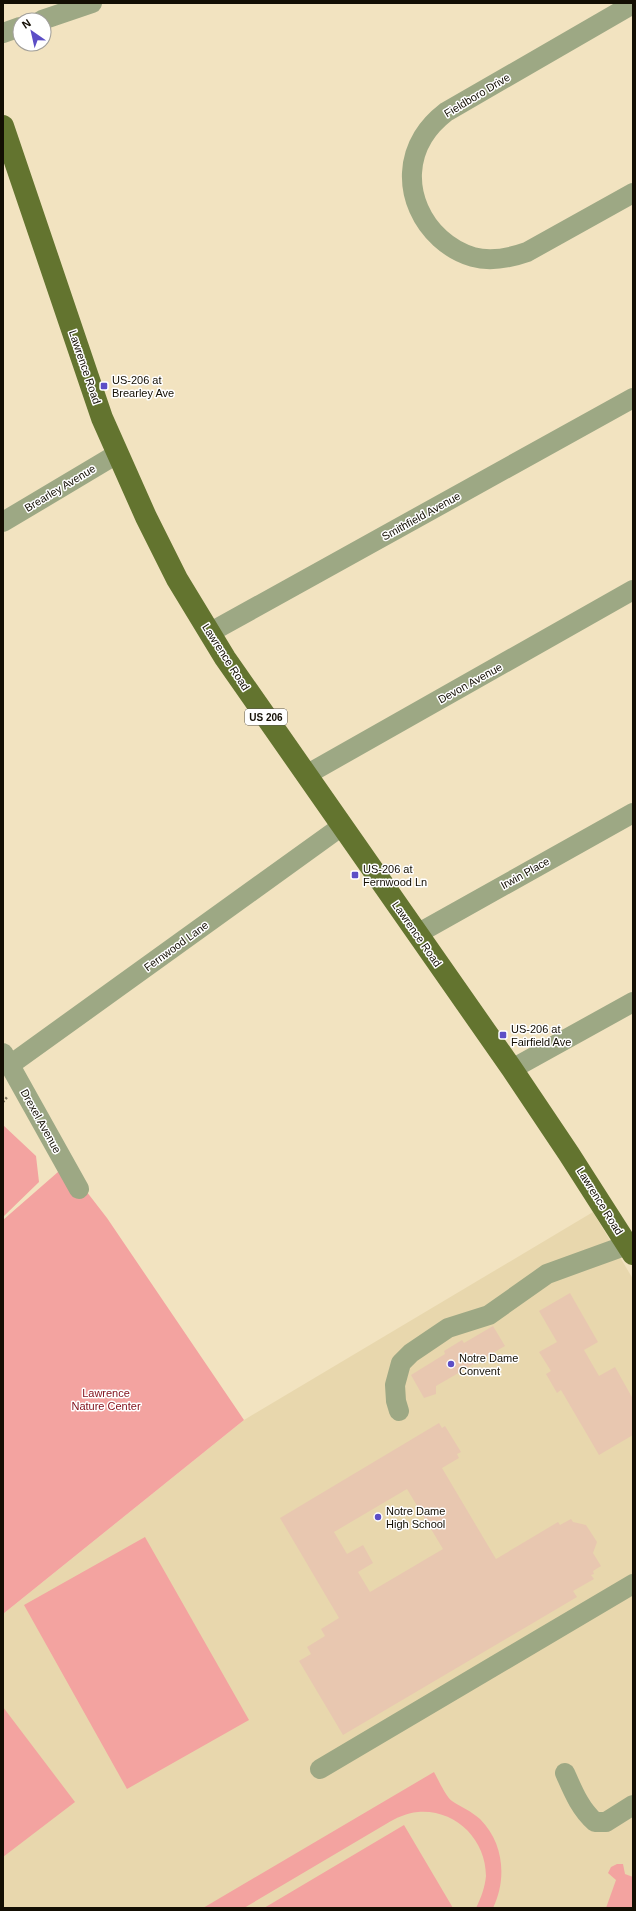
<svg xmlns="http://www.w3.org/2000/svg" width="636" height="1911" font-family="Arial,sans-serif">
<rect width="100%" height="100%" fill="#f2e3c0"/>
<path fill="#e8d7ad" d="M593 1212 633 1279V1908H3V1614L244 1420Z"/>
<path fill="#f3a3a0" d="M3 1125 36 1156 39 1182 3 1217Z
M66 1165 107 1218 244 1420 3 1614V1220Z
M145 1537 249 1720 127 1789 24 1605Z
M3 1707 75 1802 3 1857Z
M434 1772C438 1779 446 1797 452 1801 461 1807 471 1811 480 1819 504 1843 507 1879 493 1908H476C481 1898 485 1887 486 1876 486 1839 455 1809 418 1812 406 1813 396 1818 386 1824L244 1908H203Z
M404 1825 453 1908H264Z
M617 1864H623L625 1874 633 1877V1908H606L616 1880 608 1873 611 1867Z"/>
<path fill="#e8c7b0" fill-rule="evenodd" d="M570 1293 598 1342 584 1350 599 1376 615 1367 633 1399V1435L599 1455 561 1390 557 1393 546 1374 551 1371 539 1352 557 1342 539 1311Z
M493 1326 505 1346 436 1386V1394L424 1398 411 1375 445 1354 444 1351 462 1340 464 1343Z
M439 1423 442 1428 445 1426 461 1452 457 1454 459 1458 442 1468 496 1559 558 1522 560 1525 571 1519 573 1522 586 1525 597 1542 593 1553 601 1566 593 1571 594 1574 591 1575 594 1579 573 1591 577 1597 343 1735 299 1661 311 1654 307 1647 325 1636 321 1629 339 1618 280 1518ZM407 1489 443 1549 370 1592 358 1572 373 1563 363 1545 347 1554 334 1532Z"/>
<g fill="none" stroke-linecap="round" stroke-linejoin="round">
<path stroke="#827861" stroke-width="2.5" stroke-dasharray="2 2" stroke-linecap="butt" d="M3 1102 8 1096"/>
<path stroke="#9da884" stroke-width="20" d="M633 4 446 112C437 119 429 127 423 137 395 183 423 242 473 257 491 262 510 258 527 252L633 193
M42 20 92 3
M3 33 20 27
M3 522 117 454
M209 633 633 398
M306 775 633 590
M417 934 633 813
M3 1053 79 1189
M10 1065 342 826
M512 1069 633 1002
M399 1411 396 1401 395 1385 401 1363 411 1353 448 1328 489 1315 547 1274 627 1245
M320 1769 633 1584
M565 1773C573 1791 580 1809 595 1822H606L633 1805"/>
<path stroke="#63742f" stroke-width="22" d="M3 126 102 418 146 517 177 579 225 658 512 1069 569 1154 633 1254"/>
</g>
<g fill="#5c4ec6" stroke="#fff" stroke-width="1.5">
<rect x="100" y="382" width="8" height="8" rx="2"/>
<rect x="351" y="871" width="8" height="8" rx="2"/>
<rect x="499" y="1031" width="8" height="8" rx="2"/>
<circle cx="451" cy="1364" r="4"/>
<circle cx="378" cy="1517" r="4"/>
</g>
<g text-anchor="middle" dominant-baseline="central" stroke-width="3" stroke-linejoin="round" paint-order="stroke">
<rect fill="#fff" stroke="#5a564f" stroke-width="1" x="245" y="709" width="42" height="16" rx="3"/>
<g font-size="10" font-weight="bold" fill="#130e03">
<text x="266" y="717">US 206</text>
</g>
<g font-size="11" fill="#130e03" stroke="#fff">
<text transform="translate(477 95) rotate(-31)">Fieldboro Drive</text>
<text transform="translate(85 367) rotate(71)">Lawrence Road</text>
<text transform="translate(60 488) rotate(-31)">Brearley Avenue</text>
<text transform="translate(421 516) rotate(-29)">Smithfield Avenue</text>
<text transform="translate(226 657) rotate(57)">Lawrence Road</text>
<text transform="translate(470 683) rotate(-29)">Devon Avenue</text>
<text transform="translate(525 873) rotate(-29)">Irwin Place</text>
<text transform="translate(417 934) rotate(55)">Lawrence Road</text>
<text transform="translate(176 946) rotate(-36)">Fernwood Lane</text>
<text transform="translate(41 1121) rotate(61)">Drexel Avenue</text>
<text transform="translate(600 1201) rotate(58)">Lawrence Road</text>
</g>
<g font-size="11" fill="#130e03" stroke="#fff" text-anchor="start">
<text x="112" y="380">US-206 at<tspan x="112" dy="13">Brearley Ave</tspan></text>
<text x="363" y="869">US-206 at<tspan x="363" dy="13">Fernwood Ln</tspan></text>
<text x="511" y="1029">US-206 at<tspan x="511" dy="13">Fairfield Ave</tspan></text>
<text x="459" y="1358">Notre Dame<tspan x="459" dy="13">Convent</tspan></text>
<text x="386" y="1511">Notre Dame<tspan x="386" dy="13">High School</tspan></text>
</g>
<g font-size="11" fill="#831520" stroke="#fff">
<text x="106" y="1393">Lawrence<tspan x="106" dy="13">Nature Center</tspan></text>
</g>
</g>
<rect width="636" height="1911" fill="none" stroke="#130e03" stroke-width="8"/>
<g transform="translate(32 32) rotate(326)"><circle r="19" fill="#ffffff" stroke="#a19f9a"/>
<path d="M0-3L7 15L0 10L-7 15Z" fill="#5c4ec6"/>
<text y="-6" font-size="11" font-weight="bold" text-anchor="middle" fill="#130e03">N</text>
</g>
</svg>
